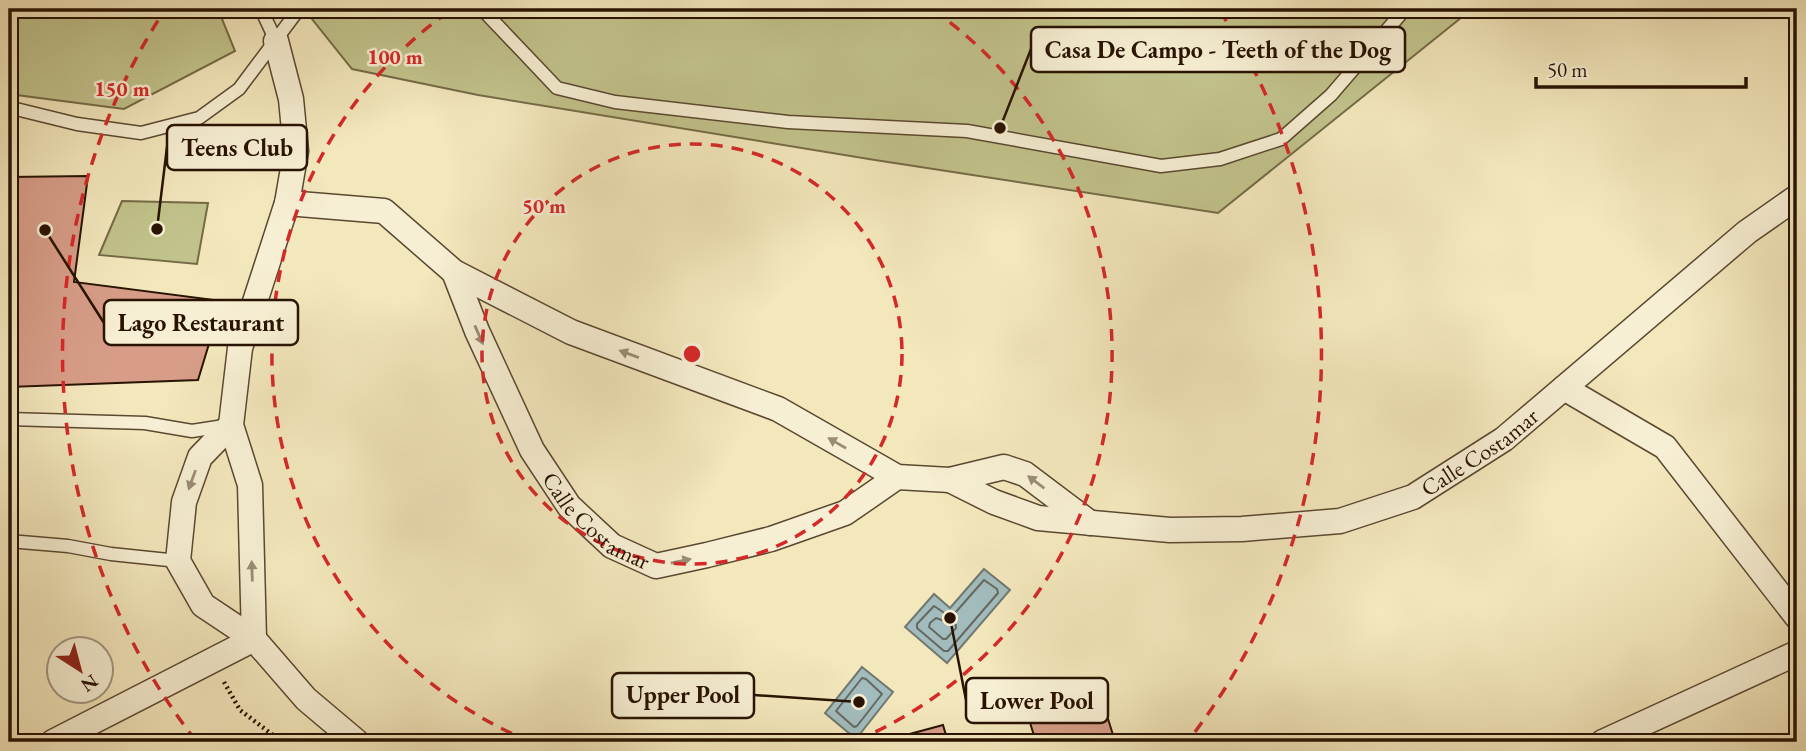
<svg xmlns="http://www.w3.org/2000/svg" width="1806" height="751" font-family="'EB Garamond',serif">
<rect width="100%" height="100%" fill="#f3e7bc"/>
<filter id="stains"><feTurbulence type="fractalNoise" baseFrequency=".00286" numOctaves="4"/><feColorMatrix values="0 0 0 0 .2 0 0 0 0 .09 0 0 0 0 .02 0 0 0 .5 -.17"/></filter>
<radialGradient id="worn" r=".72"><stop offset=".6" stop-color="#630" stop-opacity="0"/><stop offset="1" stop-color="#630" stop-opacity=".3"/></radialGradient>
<path fill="#c2c38c" stroke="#756b47" stroke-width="2" d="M9 9H218L235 51 124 109 9 94Z
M304 9H1472L1218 213 875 160 478 95 352 69Z
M122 201 208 203 197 264 99 255Z"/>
<path fill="#a2bcbd" stroke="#717872" stroke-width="2" d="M984 569 1010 590 947 663 905 627 934 594 950 608Z
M862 667 893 692 856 739 825 713Z"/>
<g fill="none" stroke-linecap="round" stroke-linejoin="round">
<path stroke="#656860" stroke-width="2" d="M984 580 997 589 998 593 948 651H944L917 628V624L934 606 946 614 955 613Z
M936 618 956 625V628L946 639H943L929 627 930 623Z
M862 678 866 679 882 694 857 726 854 727 836 711Z"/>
</g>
<path fill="#d79d88" stroke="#281302" stroke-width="2" d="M88 176 74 282 222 301 198 380 9 387V177Z
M1099 690 1114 738 1102 742H1036L1027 713Z
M943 725 948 742H880Z"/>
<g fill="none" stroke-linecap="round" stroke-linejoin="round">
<g stroke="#5b4830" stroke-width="15">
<path id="lane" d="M261 9 276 41
M482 9 557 88 615 102 788 122 967 131 1161 166 1220 159 1281 139 1331 95 1405 9
M9 109H16L77 124 141 133 199 118 239 89 299 9
M9 419 145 423 192 431 224 426
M9 541 68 546 111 554 178 561"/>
</g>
<g stroke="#5b4830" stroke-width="27">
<g id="street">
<path d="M287 203 384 211 454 272 571 332 778 409 897 477 950 480 1004 467 1025 474 1090 523"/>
<path id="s1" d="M454 272 477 331 532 450 569 506 612 546 656 566 707 555 771 539 845 513 897 477"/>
<path d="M1564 388 1665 447 1797 617"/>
<path d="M231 425 200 457 184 502 178 561 203 605 254 639 306 699 357 742"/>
<path id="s2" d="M950 480 994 502 1038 518 1170 530 1242 529 1340 521 1413 497 1504 439 1747 232 1797 197"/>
<path d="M254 639 250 485 231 425 240 348 287 203 296 151 291 99 276 41"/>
<path d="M53 742 254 639"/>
<path d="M1603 742 1797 653"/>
</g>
</g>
<path stroke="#281302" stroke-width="4.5" stroke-dasharray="2 3.5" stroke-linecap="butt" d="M224 682 240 710 282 742"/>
<use href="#lane" stroke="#f7efd3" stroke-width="12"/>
<use href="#street" stroke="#f7efd3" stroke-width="24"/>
</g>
<defs><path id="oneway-solid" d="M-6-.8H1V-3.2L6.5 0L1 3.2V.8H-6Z" transform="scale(1.75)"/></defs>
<g fill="#9a8c75">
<use href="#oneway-solid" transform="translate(479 335) rotate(66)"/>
<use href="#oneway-solid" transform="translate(629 354) rotate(-160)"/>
<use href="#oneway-solid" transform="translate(837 443) rotate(-150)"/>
<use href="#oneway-solid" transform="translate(192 480) rotate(110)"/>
<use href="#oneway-solid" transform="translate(1036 482) rotate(-143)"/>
<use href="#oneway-solid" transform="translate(681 561) rotate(-12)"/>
<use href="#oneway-solid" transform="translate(252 571) rotate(-92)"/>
</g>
<g fill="none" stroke="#d62828" stroke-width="3.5" stroke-dasharray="12 9">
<circle cx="692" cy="354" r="210"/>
<path d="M531 742A420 420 0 0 1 451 10M933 10A420 420 0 0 1 853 742"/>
<path d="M196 741A629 629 0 0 1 164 11M1220 11A629 629 0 0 1 1188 741"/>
</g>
<g text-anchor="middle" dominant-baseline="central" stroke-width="5" stroke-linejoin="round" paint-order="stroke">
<g font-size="23" fill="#281302" stroke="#f7efd3">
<text stroke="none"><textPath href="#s2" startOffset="556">Calle Costamar</textPath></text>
<text stroke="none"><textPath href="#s1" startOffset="292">Calle Costamar</textPath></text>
</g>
</g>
<circle cx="692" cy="354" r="10" fill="#d62828" stroke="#f7efd3" stroke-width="3.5"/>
<g font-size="21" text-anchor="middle" font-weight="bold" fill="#d62828" stroke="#f7efd3" stroke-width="5" stroke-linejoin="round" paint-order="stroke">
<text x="395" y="64">100 m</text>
<text x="122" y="96">150 m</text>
<text x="544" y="213">50 m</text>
</g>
<path fill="none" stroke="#281302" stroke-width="2.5" d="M1000 128L1031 49M157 229L167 147M45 230L104 323M859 702L754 695M950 618L966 700"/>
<g fill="#281302" stroke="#f7efd3" stroke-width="2.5">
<circle cx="1000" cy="128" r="7"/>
<circle cx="157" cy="229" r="7"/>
<circle cx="45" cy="230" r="7"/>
<circle cx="859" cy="702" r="7"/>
<circle cx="950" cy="618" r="7"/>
</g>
<g fill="#f7efd3" stroke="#281302" stroke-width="2.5">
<rect x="1031" y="27" width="374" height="45" rx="7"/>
<rect x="167" y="125" width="140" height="45" rx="7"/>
<rect x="104" y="300" width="194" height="45" rx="7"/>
<rect x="612" y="673" width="142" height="45" rx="7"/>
<rect x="966" y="678" width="142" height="45" rx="7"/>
</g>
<g font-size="24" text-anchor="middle" font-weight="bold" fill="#281302">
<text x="1218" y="58">Casa De Campo - Teeth of the Dog</text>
<text x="237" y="156">Teens Club</text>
<text x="201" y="331">Lago Restaurant</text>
<text x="683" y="703">Upper Pool</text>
<text x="1037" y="709">Lower Pool</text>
</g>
<rect width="1806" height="751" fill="none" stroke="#f3e7bc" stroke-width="35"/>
<rect x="10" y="10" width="1785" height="730" fill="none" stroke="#281302" stroke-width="3.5"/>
<rect x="18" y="18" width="1771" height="716" fill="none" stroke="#281302" stroke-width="2"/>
<g transform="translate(80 670) rotate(144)"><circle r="33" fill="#f7efd3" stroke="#a4977f" stroke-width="2"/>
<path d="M0-5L12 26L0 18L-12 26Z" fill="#8f2418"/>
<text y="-10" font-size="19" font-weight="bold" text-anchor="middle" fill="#281302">N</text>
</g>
<path d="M1536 77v10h210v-10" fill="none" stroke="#281302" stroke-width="3.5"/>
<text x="1547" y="77" font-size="21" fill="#281302" stroke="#f7efd3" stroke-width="5" paint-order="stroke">50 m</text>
<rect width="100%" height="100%" filter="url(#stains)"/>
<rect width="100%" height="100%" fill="url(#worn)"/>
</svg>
